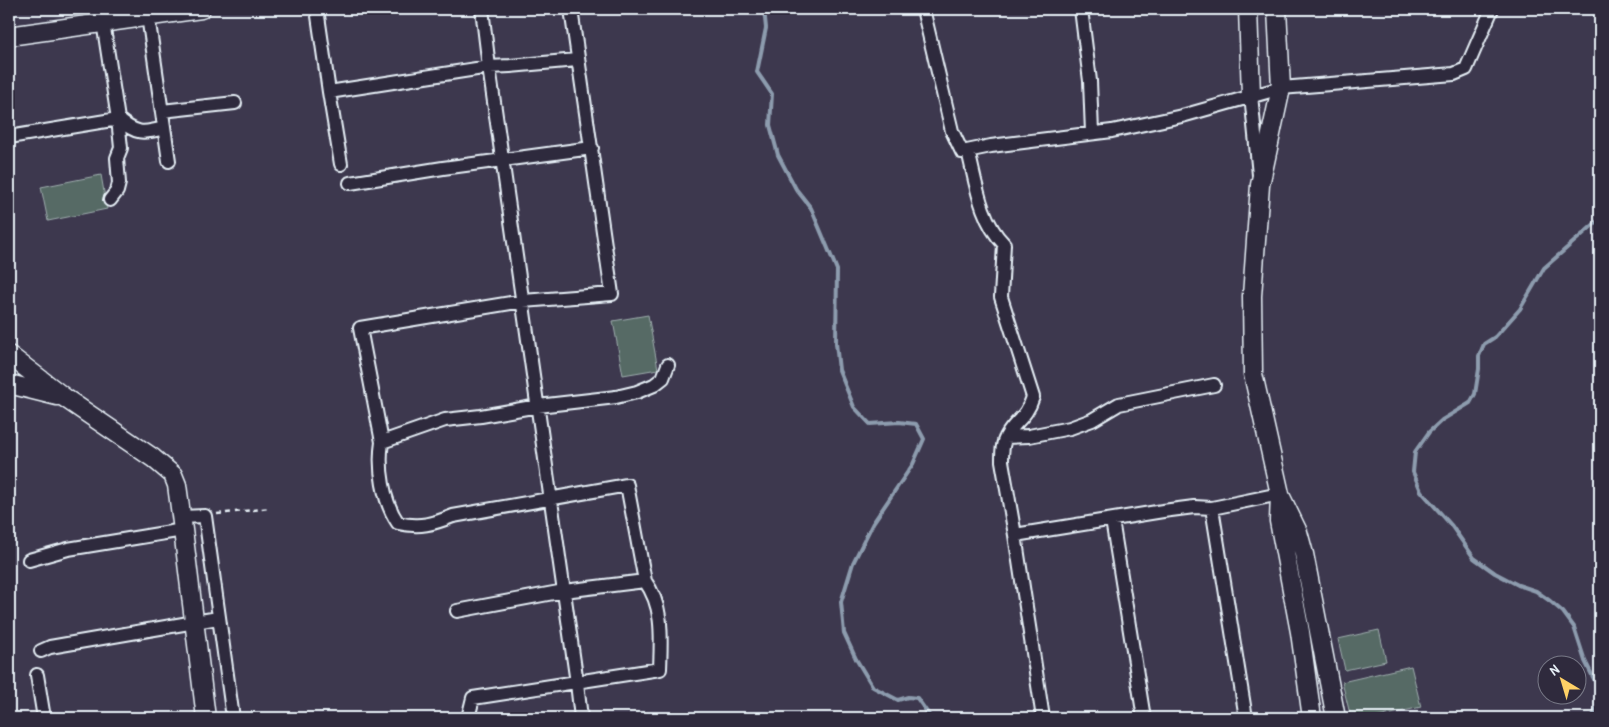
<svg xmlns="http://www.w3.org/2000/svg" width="1609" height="727" font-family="'Patrick Hand',sans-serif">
<rect width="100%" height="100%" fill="#3d384e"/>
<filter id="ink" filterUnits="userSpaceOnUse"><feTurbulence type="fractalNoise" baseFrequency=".02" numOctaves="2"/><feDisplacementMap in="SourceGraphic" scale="10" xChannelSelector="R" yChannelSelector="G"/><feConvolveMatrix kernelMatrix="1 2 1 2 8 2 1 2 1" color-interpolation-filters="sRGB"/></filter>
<g filter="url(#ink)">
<path fill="#566a65" stroke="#9faeae" d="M101 175 107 209 48 221 41 187Z
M648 315 658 369 623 375 613 321Z
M1379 630 1386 661 1345 670 1338 639Z
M1411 666 1421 707 1374 718H1351L1342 682Z"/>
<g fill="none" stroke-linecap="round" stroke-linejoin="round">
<path stroke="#8d9cae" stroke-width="4" d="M764 9 766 28 757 72 772 94 770 125 778 155 796 189 811 208 837 270 836 343 839 370 854 407 870 424 899 422 916 424 924 439 913 464 873 523 853 563 841 602 844 633 856 659 873 687 898 700 908 697 917 698 931 718
M1592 718 1597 707V685L1585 661 1574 627 1563 612 1550 601 1536 591 1518 585 1495 573 1474 558 1451 525 1421 491 1413 472 1415 452 1429 432 1442 420 1470 403 1475 394 1479 369V356L1484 344 1495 337 1520 309 1544 268 1600 219"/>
<g stroke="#e8f1f8" stroke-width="16">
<path id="street" d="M101 9 118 119 121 148 117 158 119 183 117 191 110 200
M317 9 329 92 341 164
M482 9 489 67 577 683 581 718
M923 9 952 131 962 152 991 146 1112 131 1182 116 1281 88 1454 74 1466 69 1492 9
M1081 9 1090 81 1092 133
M148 16 169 161
M329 92 489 67 510 66 577 60
M1251 95 1259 175
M162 111 235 103
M9 137 118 119C136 134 142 134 164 128
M968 151C976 182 980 220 1004 244L1001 297 1033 397C1026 419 1015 420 1006 437 1002 444 1002 453 1002 461L1015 535 1043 718
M350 183 443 168 592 148
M1006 437 1029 436 1070 428 1092 420 1119 404 1214 385
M382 442 445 420 481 416 538 406 616 397 637 392 654 385 663 378 668 365
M1212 508 1246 718
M181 517 205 516 233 718
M1112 520 1144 718
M1015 535 1163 511 1194 507 1212 508 1280 494
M29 560 68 549 183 530
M457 611 564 591 645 581
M41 651 50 647 218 618
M37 675 44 718
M468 718 473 698 660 669C661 638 664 607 645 581L627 485 453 516C433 524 420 528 398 523 383 501 378 468 382 442L360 328 523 301 612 294 571 9"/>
</g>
<g stroke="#e8f1f8" stroke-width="21">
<path id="secondary" d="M1248 9 1251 95
M1277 9 1281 88 1260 185 1252 296 1253 374 1280 494 1279 521 1300 632 1312 718
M9 36 201 9
M9 355 65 398 153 458 173 475 177 485 183 530 206 718
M9 384 57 396
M1281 497 1298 532 1304 554 1336 718"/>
</g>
<path stroke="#e8f1f8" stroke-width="2.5" stroke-dasharray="5 4" stroke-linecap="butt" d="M217 514 270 508"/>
<use href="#street" stroke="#2f2a3d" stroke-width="12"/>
<use href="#secondary" stroke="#2f2a3d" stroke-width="18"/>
</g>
</g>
<rect width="1609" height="727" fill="none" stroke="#2f2a3d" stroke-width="30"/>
<rect x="15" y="15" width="1579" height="697" fill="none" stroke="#e8f1f8" stroke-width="2" filter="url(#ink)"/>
<g transform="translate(1562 680) rotate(322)"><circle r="24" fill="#2f2a3d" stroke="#797a88"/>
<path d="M0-4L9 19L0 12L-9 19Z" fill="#ffd166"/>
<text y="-8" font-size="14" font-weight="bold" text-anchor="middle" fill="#e8f1f8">N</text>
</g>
</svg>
